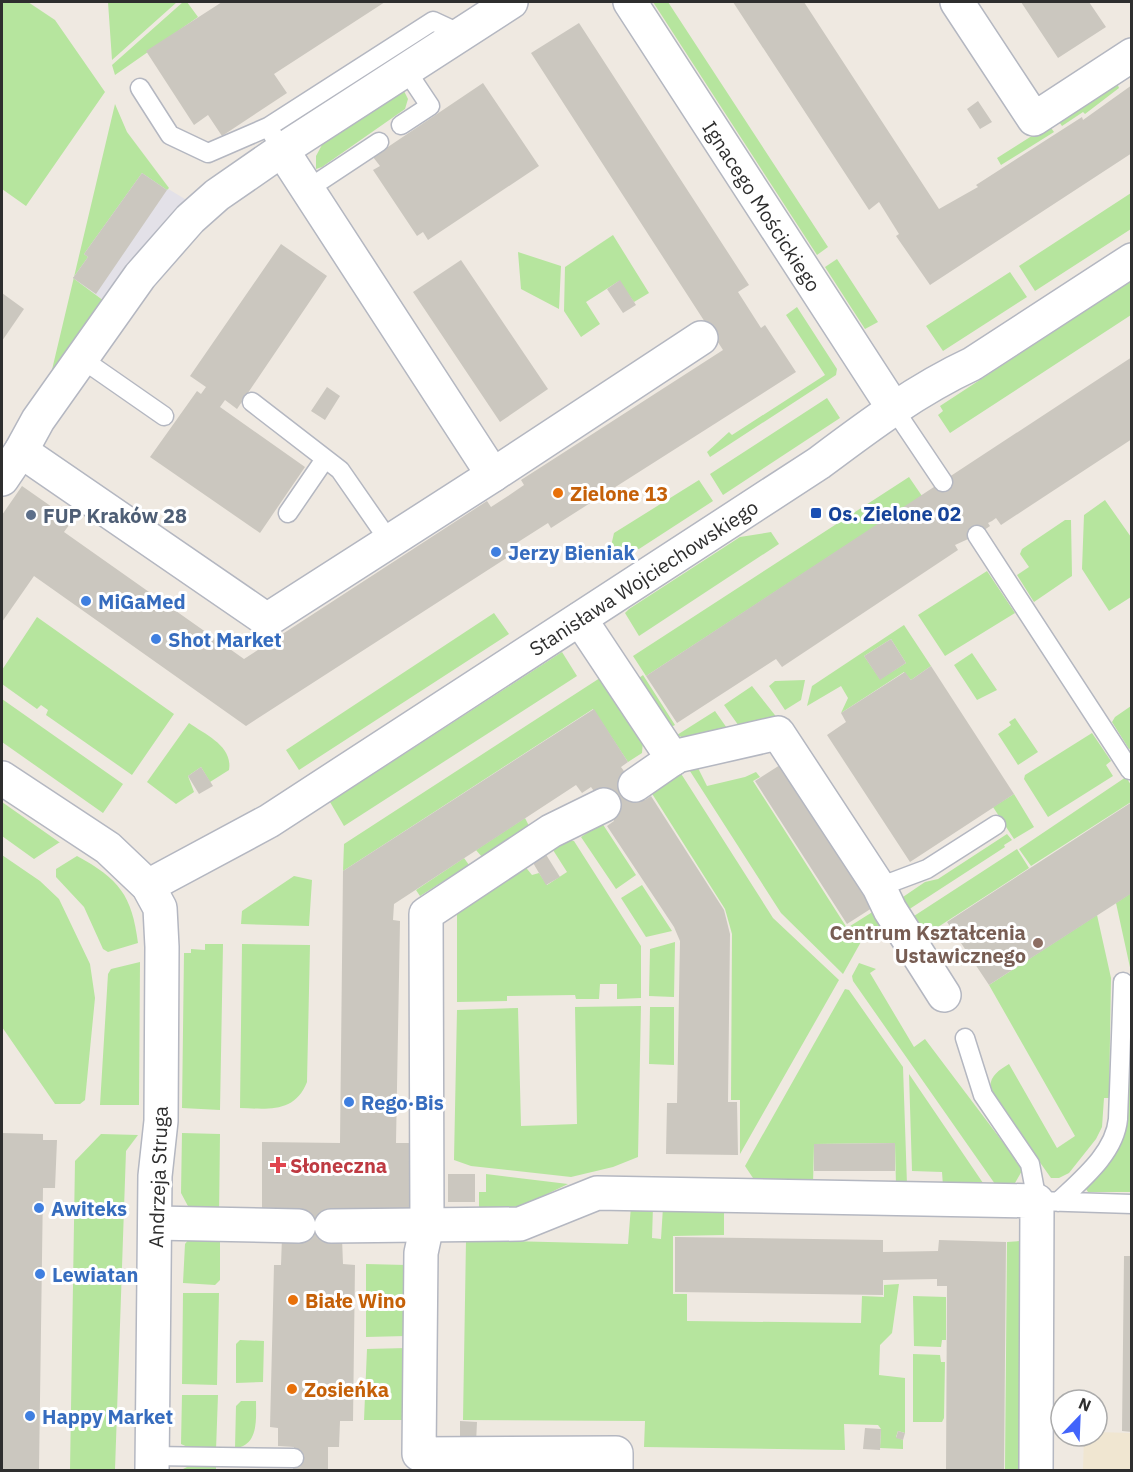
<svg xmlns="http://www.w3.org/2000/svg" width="1133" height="1472" font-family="'IBM Plex Sans',sans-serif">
<rect width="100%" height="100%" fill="#efe9e1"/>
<path fill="#e3e1e8" d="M142 173 193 204 109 304 73 278 88 257 84 254Z"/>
<path fill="#f0e6d1" d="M1097 1432 1131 1433V1470H1083L1084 1436H1097Z"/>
<path fill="#b6e59e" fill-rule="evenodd" d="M2 2H28L55 20 105 92 26 206 2 189Z
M108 2H177L112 60Z
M183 2H187L198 17 115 75 112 65Z
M653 2H668L828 247 817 255Z
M1116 80 1119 88 1085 114 1083 112 1062 126 1057 119Z
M404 91 408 99 405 109 322 167 316 169V156L323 143Z
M115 104 127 132 169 188 167 190 142 173 84 254 88 257 73 278 104 301 51 374Z
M1049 125 1054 132 1001 165 997 158Z
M1131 193V229L1035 291 1019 266Z
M613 235 649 293 634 302 619 281 586 302 600 324 581 337 564 311 565 267Z
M518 252 561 266 559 309 521 289Z
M837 259 878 322 865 329 825 267Z
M1010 272 1027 297 943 351 926 326Z
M1131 281V315L950 433 938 415 943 411 940 406Z
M797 307 837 369 836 375 710 457 707 452 729 432 732 435 825 375 786 315Z
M827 398 840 418 723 495 710 474Z
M909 477 922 496 646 676 633 656Z
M699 480 713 501 639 549 611 546 614 533Z
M1105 500 1131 537V597L1109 611 1082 569 1084 515Z
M1065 520H1071L1072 576 1034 602 1017 575 1029 567 1020 554 1022 549Z
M771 532 779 544 639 636 625 613 629 609 740 537Z
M987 571 1015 613 945 656 918 615Z
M494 613 509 634 299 770 286 750Z
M37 617 174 714 132 775 46 715 48 710 41 705 37 709 2 684V670Z
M904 625 931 666 911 680 904 672 841 713 848 698 841 686 807 706 812 686ZM891 639 906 663 880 679 864 656Z
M562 652 577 676 344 826 330 802Z
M972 653 997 690 977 700 954 665Z
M643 675 675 725 671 727 639 678Z
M603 676 643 740 642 753 628 762 593 709 343 871 344 844Z
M805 680 801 700 785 710 769 686 775 681Z
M752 686 778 719 741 729 724 705Z
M2 699 123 784 103 813 2 742Z
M1131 706 1132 748 1129 749 1112 722 1115 717Z
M715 711 729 731 686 739 677 735Z
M1015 718 1038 752 1018 765 998 734 1011 725 1009 722Z
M189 723C206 735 233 746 229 770L210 782 201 767 188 776 194 792 176 804 147 782Z
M1092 733 1111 761 1106 765 1113 776 1048 817 1024 779 1025 775Z
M697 766 707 786 745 777 756 772 760 777 753 781 847 928 874 911 888 923 862 940 843 974 781 913 688 768Z
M680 772 773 918 839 980 740 1154V1100H731L732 934 725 909 651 792Z
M1126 777 1131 785V802L1031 866 1019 849Z
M1014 794 1034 827 1014 839 993 807Z
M2 802 59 842H60L34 859 2 836Z
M525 818 529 826 482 857 476 850Z
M602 823 636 875 616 889 581 837Z
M1007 834 1012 840 1004 845 1005 847 908 910 900 899 925 882 938 879Z
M569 840 574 841 641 946V998L617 999V984H600L599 999H576L575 995 507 996V1001L457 1002V907L523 864 532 875 539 873 547 885 567 872 553 850Z
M1017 849 1029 868 938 927 922 928 914 916Z
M2 855 40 881 59 899 90 964 95 998 85 1100 80 1104H55L2 1027Z
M77 856C119 879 132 895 138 943L108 952 103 949 84 907 56 877V869Z
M464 858 469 865 420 896 416 890Z
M294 876 312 880 309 926 241 924 242 911Z
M642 885 672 931 646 937 621 898Z
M1131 893V972L1116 903Z
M1097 915 1111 978 1109 1098H1104L1102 1127 1096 1139 1069 1173 1059 1178H1051L992 1095C986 1079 997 1071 1009 1064L1057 1148 1075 1136 989 985Z
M675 942 674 997 649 996 650 949Z
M205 944H223L220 1110 182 1108 184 953H191V949L205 950Z
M242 944 310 945 307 1082C295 1113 268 1109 240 1108Z
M140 962 139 1105H100L108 974 111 969Z
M859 963 876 969 870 973 914 1047 925 1039 1023 1169 1015 1183 995 1184 853 981 852 976Z
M845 989 849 990 903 1067 907 1185H896L895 1143 814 1144 813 1184 755 1181 745 1166Z
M641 1006 638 1157 613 1167 571 1177 471 1166 454 1160 457 1010 518 1008 521 1126 577 1124 575 1007Z
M650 1007H674V1065L649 1064Z
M1131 1040V1192H1088L1086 1189 1118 1146 1128 1047Z
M909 1074 983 1183V1185L943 1186 942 1172 912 1171Z
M182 1133 220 1134 219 1217 189 1208 181 1193Z
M101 1134 138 1135 126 1151 115 1470H70L75 1161Z
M486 1174 568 1184 522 1206 479 1210V1192H486Z
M631 1206H653L652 1238 661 1239 663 1207 724 1208V1235L673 1236V1294H687V1321L861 1323 862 1296 884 1297V1285L899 1284 892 1333 880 1345 879 1375 905 1378V1433L898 1431 896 1437 903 1440V1449L880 1448 881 1429 878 1425 844 1424 845 1450 644 1447 645 1421 463 1420 466 1240 628 1244Z
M220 1232V1280L215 1285 183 1283 185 1244 189 1239Z
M1021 1241 1019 1470H1005L1007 1242Z
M366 1264 406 1265V1336L366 1337Z
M183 1293H219L217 1385 182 1384Z
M913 1296 946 1297V1340H942L941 1347 914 1346Z
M240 1340 264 1341 263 1382 236 1383V1344Z
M406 1348 404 1420H364L367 1349Z
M913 1354 940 1355 941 1362H945L944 1418 942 1422H913Z
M182 1395H218L216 1450 192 1449 181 1444Z
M241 1401H256C256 1418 259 1446 235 1448L236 1406Z
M191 1465 216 1466V1470H181Z"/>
<path fill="#cbc7bf" d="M222 2H385L274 74 287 93 222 136 208 115 194 125 146 51Z
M733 2H804L939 209 978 187 976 185 1082 117 1083 120 1132 85V153L930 285 896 236 899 234 879 202 869 210Z
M1021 2H1089L1106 27 1058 58Z
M579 23 749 285 738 292 761 328 765 325 796 372 551 528 548 523 515 544 519 550 246 726 34 576 2 622V515L22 486 72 521 64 532 244 659 487 501 491 507 508 496 524 485 521 480 723 350 531 53Z
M483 83 539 166 428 240 423 232 417 236 373 170 380 166 373 157Z
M978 101 992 122 980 129 967 109Z
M142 173 167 190 96 294 73 278 88 257 84 254Z
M281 244 327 276 237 409 225 400 220 407 305 467 260 533 150 457 197 391 201 394 206 387 190 376Z
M461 260 548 389 500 422 413 292Z
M620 280 636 305 623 313 607 289Z
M2 293 24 309 2 341Z
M1132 357V439L1001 525 996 518 992 521 988 523 990 526 977 535 955 545 958 550 782 667 776 659 677 723 646 676Z
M327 387 340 396 325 420 311 411Z
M891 639 906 663 880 680 864 656Z
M931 666 1014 794 910 862 827 735 846 722 841 713 905 672 911 680Z
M594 709 628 762 621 767 645 800 651 796 724 910 730 934 728 1102H737L738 1155 666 1154 667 1103H677L680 941 674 927 607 826 614 821 604 805 591 787 582 793 576 785 394 904 393 920 400 921 396 1143H411L410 1215 342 1238 343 1264 355 1265 353 1421H340L339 1447H328V1470H293L294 1447 278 1446V1428L270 1427 274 1265H281L282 1237 262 1214V1142L340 1143 343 871Z
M780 765 872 908 847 924 755 781Z
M201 767 213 786 199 794 188 776Z
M1132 802V893L989 985 947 922Z
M545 853 560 877 546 885 532 861Z
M2 1133 43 1134V1140H57L55 1188H43L39 1470H2Z
M895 1143V1171H814V1144Z
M448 1174H475V1202H448Z
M675 1237 883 1240V1252L938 1251 939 1240 1006 1242 1004 1470H946L947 1286H937V1279L883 1280V1295L675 1292Z
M1124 1256H1132V1432L1122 1431Z
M460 1421 477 1422 476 1443H460Z
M865 1428 881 1429 880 1450 863 1449Z
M898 1431 905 1433 903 1440 896 1438Z"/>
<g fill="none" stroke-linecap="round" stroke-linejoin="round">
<g stroke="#b4b7c1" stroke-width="21">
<path id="lane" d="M140 88 170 135 208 153 268 127
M401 125 430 106 406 70
M282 150 268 127 433 21 461 34
M308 189 379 142
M82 359 164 416
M252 402 340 470 390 542
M894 409 943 482
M288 513 325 459
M977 535 1130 770
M879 887 927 869 996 825
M965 1038 983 1095 1030 1164 1037 1201 1132 1204
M1058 1202C1081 1180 1115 1153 1118 1119L1123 982
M152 1456 294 1458"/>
</g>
<g stroke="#b4b7c1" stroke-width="36">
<g id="street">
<path id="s1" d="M630 2 894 409"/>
<path d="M957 2 1034 119 1132 55"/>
<path d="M282 150 493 475"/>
<path d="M21 451 267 620 493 475 701 338"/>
<path d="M2 479 21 451 38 420 140 276 190 219 217 195 282 150 511 2"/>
<path d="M580 619 673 759"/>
<path d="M635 785 677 756 778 733 879 887 890 910 944 995"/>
<path d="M604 805 551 831 426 914 427 1225 421 1253 419 1454 616 1453V1470"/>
<path id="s2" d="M148 886 269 821 819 463C867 427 916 390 972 364L1132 260"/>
<path d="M155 1223 299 1226"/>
<path d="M331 1226 520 1224 597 1193 1037 1201 1036 1470"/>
</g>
</g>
<g stroke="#b4b7c1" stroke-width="36">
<path id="secondary" d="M2 778 108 848 148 886 160 908 162 947 161 1121 155 1176 152 1470"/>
</g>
<use href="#lane" stroke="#fff" stroke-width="18"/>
<use href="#street" stroke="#fff" stroke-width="33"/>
<use href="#secondary" stroke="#fff" stroke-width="33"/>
</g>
<g fill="#e8710a" stroke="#fff" stroke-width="2">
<circle cx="558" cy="493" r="6"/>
<circle cx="293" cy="1300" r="6"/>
<circle cx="292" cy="1389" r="6"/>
</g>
<rect fill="#1a4fb4" stroke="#fff" stroke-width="2" x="810" y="507" width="12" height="12" rx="3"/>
<circle fill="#5c6f8a" stroke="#fff" stroke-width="2" cx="31" cy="515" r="6"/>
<g fill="#3f7fe0" stroke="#fff" stroke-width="2">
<circle cx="496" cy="552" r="6"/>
<circle cx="86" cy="601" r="6"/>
<circle cx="156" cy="639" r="6"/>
<circle cx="349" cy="1102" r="6"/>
<circle cx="39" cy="1208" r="6"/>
<circle cx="40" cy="1274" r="6"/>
<circle cx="30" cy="1416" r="6"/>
</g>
<circle fill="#8d6e63" stroke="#fff" stroke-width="2" cx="1038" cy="943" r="6"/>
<path fill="#e0444e" stroke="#fff" stroke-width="2" d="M275 1156h6v6h6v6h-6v6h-6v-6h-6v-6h6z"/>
<g text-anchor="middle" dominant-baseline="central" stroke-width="6" stroke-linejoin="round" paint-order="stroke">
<g font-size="20" fill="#2e2e2e" stroke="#fff">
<text stroke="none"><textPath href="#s1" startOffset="243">Ignacego Mościckiego</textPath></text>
<text stroke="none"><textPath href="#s2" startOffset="584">Stanisława Wojciechowskiego</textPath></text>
<text transform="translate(158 1177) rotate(-88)">Andrzeja Struga</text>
</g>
<g font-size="20" font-weight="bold" fill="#c56008" stroke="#fff" text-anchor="start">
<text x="570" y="493">Zielone 13</text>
<text x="305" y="1300">Białe Wino</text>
<text x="304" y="1389">Zosieńka</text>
</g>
<g font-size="20" font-weight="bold" fill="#164399" stroke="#fff" text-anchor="start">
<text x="828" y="513">Os. Zielone 02</text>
</g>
<g font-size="20" font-weight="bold" fill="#4e5e75" stroke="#fff" text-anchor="start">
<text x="43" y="515">FUP Kraków 28</text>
</g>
<g font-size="20" font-weight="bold" fill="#366cbe" stroke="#fff" text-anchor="start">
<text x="508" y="552">Jerzy Bieniak</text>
<text x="98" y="601">MiGaMed</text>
<text x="168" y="639">Shot Market</text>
<text x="361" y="1102">Rego·Bis</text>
<text x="51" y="1208">Awiteks</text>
<text x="52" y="1274">Lewiatan</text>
<text x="42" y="1416">Happy Market</text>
</g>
<g font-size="20" font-weight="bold" fill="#785e54" stroke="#fff" text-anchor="end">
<text x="1026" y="932">Centrum Kształcenia<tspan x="1026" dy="23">Ustawicznego</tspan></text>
</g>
<g font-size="20" font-weight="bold" fill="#be3a42" stroke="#fff" text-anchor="start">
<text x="290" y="1165">Słoneczna</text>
</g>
</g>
<rect width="1133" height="1472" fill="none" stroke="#2e2e2e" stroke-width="6"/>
<g transform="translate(1079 1418) rotate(23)"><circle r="28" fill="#ffffff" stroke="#ababab" stroke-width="1.5"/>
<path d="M0-4.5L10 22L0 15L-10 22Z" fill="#4264fb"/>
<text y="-9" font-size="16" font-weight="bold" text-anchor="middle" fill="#2e2e2e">N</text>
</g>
</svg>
